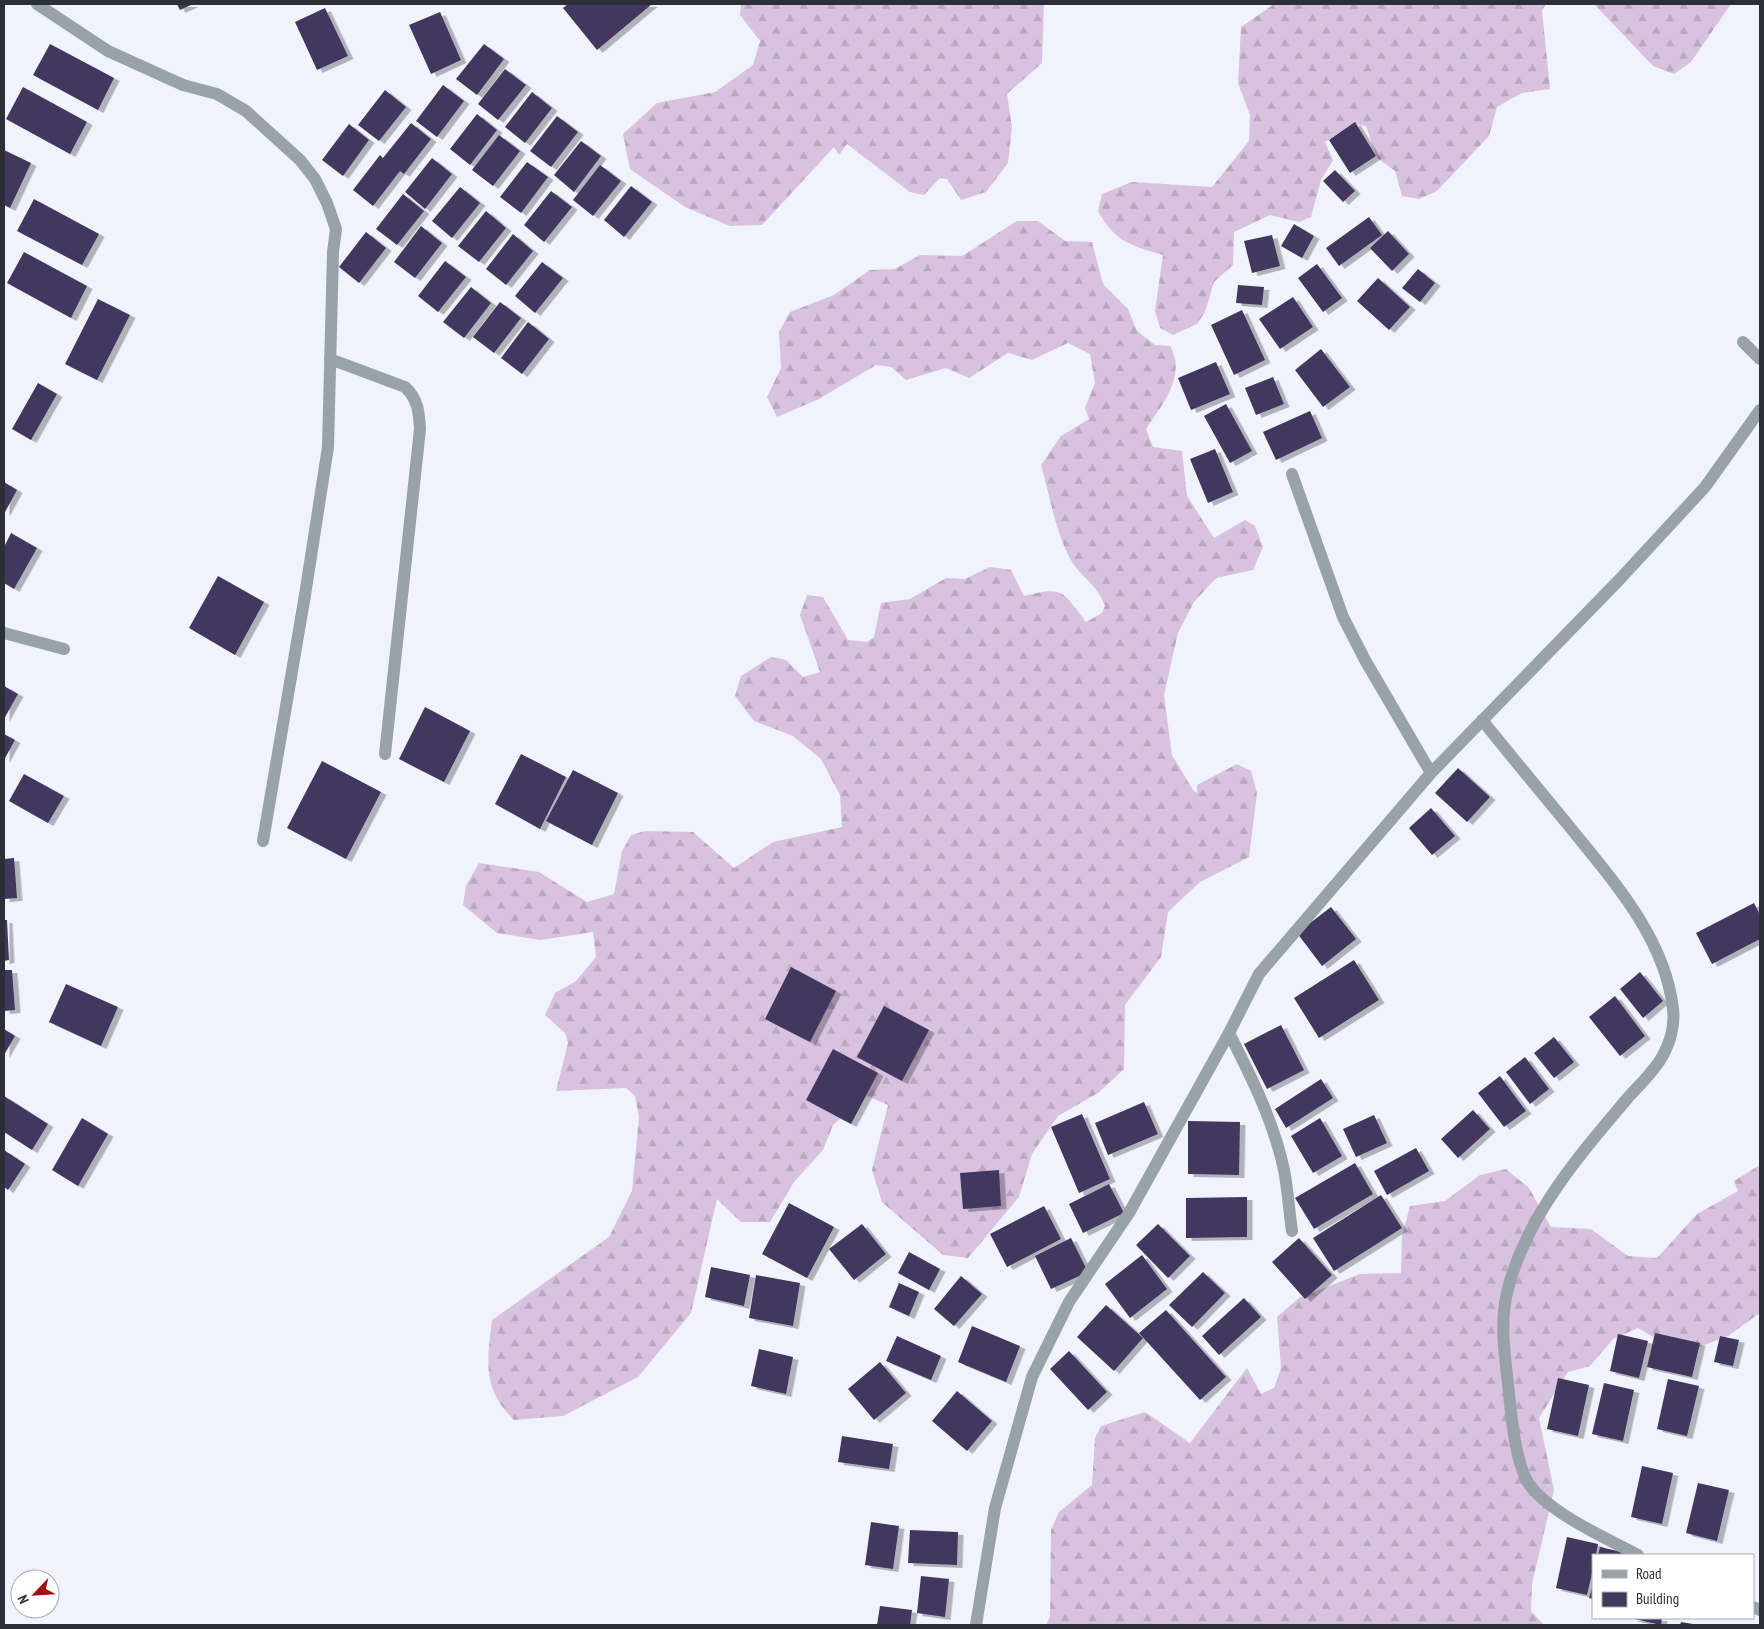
<svg xmlns="http://www.w3.org/2000/svg" width="1764" height="1629" font-family="'PT Sans Narrow',sans-serif">
<defs>
<pattern id="forest-firs" width="22" height="20" patternUnits="userSpaceOnUse" patternTransform="scale(1.25)"><rect width="22" height="20" fill="#d9c2df"/><path d="M5 1l3.5 6h-7zM16 11l3.5 6h-7z" fill="#bba7c0"/></pattern>
<filter id="shadow"><feDropShadow dx="5.5" dy="3" stdDeviation="0" flood-color="#0004"/></filter>
</defs>
<rect width="100%" height="100%" fill="#f0f3fc"/>
<path fill="url(#forest-firs)" d="M741 4H1044L1042 63 1007 94 1012 127 1008 163 986 192 961 200 947 179 940 178 924 195 910 192 847 144 839 155 834 147 762 225 730 226 685 207 630 169 623 134 657 103 715 92 753 65 760 41 740 15Z
M1274 4H1546L1542 10 1550 89 1522 93 1497 107 1489 136 1437 191 1419 199 1402 196 1395 171 1377 158 1366 126 1354 124 1325 142 1333 160 1321 180 1311 217 1299 222 1270 215 1234 232 1233 265 1214 282 1205 312 1197 324 1173 335 1160 328 1155 311 1163 255C1130 245 1116 243 1098 211L1102 194 1132 182 1212 187 1249 141 1250 115 1238 83 1241 27Z
M1594 4H1731L1691 62 1674 74 1653 66Z
M1017 221H1038L1065 241 1092 242 1103 284 1128 309 1137 331 1155 345 1170 346C1187 376 1162 405 1146 429L1153 447 1182 451 1187 496 1214 538 1245 520 1255 526 1263 547 1253 570 1216 578 1194 602 1178 633 1164 695 1172 755 1193 790 1197 793V785L1237 764 1251 771 1257 793 1249 857 1200 882 1168 912 1161 957 1125 1005 1124 1069 1098 1093 1058 1116 1032 1154 1019 1197 968 1258 943 1255 882 1202 872 1170 888 1105 867 1096 833 1125 823 1150 794 1182 770 1222H741L717 1199 691 1313 638 1377 563 1416 514 1420C482 1388 487 1362 492 1320L609 1237 632 1191 639 1117 635 1096 626 1088 556 1091 568 1043 565 1033 545 1015 555 993 576 981 596 957 593 932 540 940 497 933 463 905 466 886 479 863 539 872 587 902 614 894 622 851 631 835 645 831 693 832 734 868 773 842 842 827 840 795 821 759 793 736 754 721 735 696 741 676 771 657 786 660 803 677 820 672 800 615 807 595 823 597 848 640 867 642 874 637 881 603 910 599 946 578 965 579 990 567 1011 570 1024 596C1064 586 1062 591 1086 622L1102 613 1105 606C1096 582 1081 578 1071 560 1055 531 1050 496 1041 465L1061 436 1089 419 1085 408 1095 383 1090 354 1068 343 1032 360 1008 353 969 378 946 368 906 380 891 367 876 365 819 399 777 417 767 397 781 368 779 332 790 312 834 295 870 270 895 269 920 255 962 256Z
M1760 1165V1313L1728 1336 1681 1354 1638 1328 1613 1339 1590 1366 1568 1372 1539 1418 1554 1490 1532 1584 1531 1611 1544 1625H1046L1050 1617 1051 1530 1059 1512 1092 1485 1095 1438 1101 1426 1145 1412 1190 1443 1247 1368 1261 1394 1274 1388 1281 1368 1277 1317 1299 1298 1360 1274 1401 1273 1402 1236 1410 1206 1445 1201 1480 1175 1506 1169 1529 1188 1551 1227 1591 1229 1628 1256 1657 1258 1697 1214 1738 1191 1734 1181Z"/>
<path fill="#43375f" filter="url(#shadow)" d="M177 4H193L180 10Z
M568 4H652L597 50 563 8Z
M325 8 348 56 317 70 295 22Z
M440 12 461 60 431 74 409 25Z
M50 44 114 78 98 110 33 75Z
M484 44 504 59 477 95 456 79Z
M505 69 526 85 498 120 478 104Z
M443 85 464 101 437 137 416 121Z
M23 87 87 122 70 154 6 119Z
M385 90 406 107 379 141 358 125Z
M532 92 552 108 525 143 505 127Z
M477 114 497 130 470 165 450 149Z
M557 116 578 132 551 167 530 151Z
M1355 122 1376 156 1350 173 1329 140Z
M411 123 431 139 404 174 400 171 373 206 353 190 380 155 383 158Z
M349 124 369 140 343 176 322 160Z
M499 135 520 151 493 186 472 170Z
M581 141 601 156 574 192 554 175Z
M4 150 31 163 10 208 4 205Z
M432 158 452 174 425 209 405 192Z
M527 162 548 177 521 213 500 197Z
M600 165 621 181 593 216 573 200Z
M1335 170 1355 191 1343 202 1323 181Z
M631 186 652 202 624 237 604 220Z
M460 187 480 203 452 238 432 221Z
M551 191 572 207 544 242 524 225Z
M403 194 424 211 397 245 376 229Z
M34 199 99 234 82 265 17 231Z
M486 211 506 228 479 262 458 246Z
M1369 217 1382 235 1339 266 1326 248Z
M1294 224 1314 236 1302 258 1281 246Z
M421 226 442 243 415 278 394 262Z
M1388 231 1409 254 1392 271 1370 248Z
M366 232 386 248 359 283 339 267Z
M513 234 533 251 506 285 486 269Z
M1272 235 1280 266 1252 273 1244 241Z
M24 252 87 286 71 318 7 283Z
M445 261 466 277 438 312 418 296Z
M542 262 563 278 535 313 515 296Z
M1317 264 1342 298 1323 312 1298 278Z
M1418 269 1435 283 1420 302 1402 288Z
M1378 278 1410 307 1389 330 1357 301Z
M1238 285 1264 287 1262 305 1236 303Z
M471 287 491 303 464 338 443 322Z
M1293 297 1313 327 1280 349 1259 319Z
M98 299 130 315 97 380 65 364Z
M500 302 521 318 494 353 473 337Z
M1242 310 1265 360 1234 375 1211 325Z
M528 322 549 339 522 374 501 358Z
M1321 349 1350 387 1323 407 1295 370Z
M1216 362 1230 394 1191 410 1178 378Z
M1273 377 1284 404 1256 415 1245 388Z
M38 383 57 394 31 440 12 429Z
M1226 404 1252 451 1230 463 1204 416Z
M1310 411 1322 438 1276 460 1263 432Z
M1215 449 1233 492 1208 503 1190 459Z
M4 482 17 490 4 514Z
M11 533 37 548 14 589 4 583V547Z
M218 576 264 602 235 655 189 628Z
M4 686 18 694 4 719Z
M425 707 470 731 444 782 399 759Z
M4 734 15 740 4 760Z
M521 754 566 777 540 829 495 804Z
M322 761 381 792 346 859 287 828Z
M1458 768 1490 797 1467 822 1435 793Z
M573 770 618 793 592 845 546 821Z
M24 774 64 796 48 823 9 801Z
M1431 808 1455 836 1432 855 1409 828Z
M14 858 17 898 4 899V859Z
M1754 903 1760 915V939L1712 964 1696 933Z
M1331 907 1356 939 1322 966 1297 933Z
M4 920H7L9 960 4 961Z
M1354 960 1379 1000 1319 1038 1294 998Z
M791 967 836 991 810 1042 765 1019Z
M4 970H12L15 1010 4 1011Z
M1640 972 1663 1001 1643 1018 1620 989Z
M66 984 118 1007 101 1046 49 1022Z
M1615 996 1645 1036 1620 1056 1589 1017Z
M884 1006 929 1030 902 1081 857 1057Z
M1281 1025 1304 1070 1267 1089 1244 1044Z
M4 1029 15 1036 4 1055Z
M1554 1037 1574 1062 1554 1078 1534 1053Z
M833 1049 878 1073 851 1124 806 1100Z
M1525 1057 1549 1089 1530 1104 1506 1072Z
M1500 1076 1526 1111 1504 1127 1478 1093Z
M1321 1079 1333 1098 1286 1128 1275 1109Z
M4 1096 48 1124 32 1150 4 1132Z
M1144 1102 1158 1134 1108 1155 1095 1123Z
M1473 1110 1490 1129 1458 1158 1441 1139Z
M1082 1114 1110 1179 1079 1193 1051 1127Z
M1374 1115 1387 1143 1356 1157 1343 1129Z
M82 1118 108 1134 78 1186 52 1170Z
M1320 1118 1342 1156 1313 1173 1291 1136Z
M1188 1121 1240 1122 1239 1175 1188 1174Z
M1416 1148 1429 1171 1387 1195 1374 1171Z
M4 1150 25 1164 8 1190 4 1187Z
M1355 1163 1373 1194 1314 1229 1295 1198Z
M999 1170 1001 1206 963 1209 960 1173Z
M1109 1184 1124 1213 1083 1233 1069 1204Z
M1381 1195 1402 1228 1334 1271 1313 1238Z
M1247 1197V1237L1186 1238V1198Z
M789 1203 834 1227 807 1278 762 1254Z
M1044 1206 1061 1239 1007 1267 990 1234Z
M862 1224 886 1254 854 1280 829 1249Z
M1158 1224 1190 1256 1168 1278 1136 1245Z
M1071 1238 1088 1272 1051 1289 1035 1256Z
M1299 1238 1332 1275 1305 1299 1272 1262Z
M909 1252 940 1269 929 1290 898 1273Z
M1142 1255 1167 1289 1130 1318 1105 1284Z
M711 1267 750 1275 744 1306 705 1297Z
M1203 1272 1225 1293 1192 1327 1169 1305Z
M756 1275 800 1283 793 1326 749 1318Z
M961 1276 982 1294 954 1326 934 1309Z
M899 1283 919 1292 909 1316 889 1307Z
M1244 1298 1261 1317 1219 1355 1202 1336Z
M1106 1305 1143 1338 1114 1371 1077 1337Z
M1166 1310 1226 1377 1200 1400 1139 1333Z
M972 1326 1020 1346 1006 1382 958 1362Z
M1655 1333 1700 1343 1692 1377 1647 1367Z
M1618 1334 1648 1341 1639 1378 1610 1371Z
M897 1336 941 1356 931 1380 886 1361Z
M1720 1336 1739 1340 1733 1366 1714 1362Z
M759 1349 793 1357 786 1394 751 1386Z
M1069 1351 1107 1392 1088 1410 1050 1369Z
M880 1362 906 1393 874 1420 848 1389Z
M1558 1378 1589 1385 1578 1436 1547 1429Z
M1668 1379 1699 1386 1687 1436 1657 1429Z
M1604 1383 1634 1390 1623 1441 1592 1434Z
M957 1391 992 1421 967 1451 932 1421Z
M842 1436 893 1444 889 1469 838 1462Z
M1642 1466 1673 1473 1662 1524 1631 1517Z
M1698 1483 1729 1490 1717 1541 1686 1533Z
M871 1522 899 1526 893 1569 865 1565Z
M910 1530 958 1532 957 1565 908 1563Z
M1567 1537 1598 1544 1596 1555H1593V1569L1587 1595 1556 1588Z
M1600 1547 1631 1554V1555H1598Z
M921 1576 949 1579 945 1617 917 1613Z
M1593 1585V1599L1589 1598Z
M880 1606 912 1610 910 1625H877Z
M1630 1618H1662L1661 1625Z
M1681 1622 1693 1624V1625H1680Z"/>
<g fill="none" stroke-linecap="round" stroke-linejoin="round">
<path stroke="#99a1a9" stroke-width="12" d="M37 4 108 51 183 85 217 94 246 111 300 160 315 179 327 203 336 229 333 252 328 447 305 595 263 841
M1743 342 1760 359
M330 359 405 387C418 399 419 412 420 429L385 754
M1292 474 1343 617 1365 660 1431 773
M4 633 64 649
M1482 720C1511 756 1540 791 1569 826 1612 880 1665 937 1673 1009 1675 1025 1670 1043 1662 1057 1653 1073 1637 1087 1626 1100 1600 1131 1573 1162 1551 1196 1531 1226 1511 1267 1505 1303 1501 1329 1505 1358 1508 1384 1511 1412 1514 1454 1526 1479 1542 1510 1608 1539 1638 1555
M1229 1033C1251 1076 1274 1122 1284 1170 1288 1190 1289 1211 1292 1231
M1753 1607 1760 1610
M976 1625 995 1508 1032 1377 1069 1302 1129 1213 1229 1033 1259 974 1431 773 1620 579 1705 487 1760 410"/>
</g>
<rect width="1764" height="1629" fill="none" stroke="#2d2f38" stroke-width="10"/>
<rect x="1592" y="1554" width="162" height="65" fill="#ffffff" stroke="#abacaf"/>
<rect x="1602" y="1570" width="25" height="8" fill="#99a1a9" stroke="#abacaf"/>
<text x="1636" y="1579" font-size="15" fill="#2d2f38">Road</text>
<rect x="1602" y="1592" width="25" height="15" fill="#43375f" stroke="#abacaf"/>
<text x="1636" y="1604" font-size="15" fill="#2d2f38">Building</text>
<g transform="translate(35 1594) rotate(245)"><circle r="24" fill="#ffffff" stroke="#abacaf"/>
<path d="M0-4L9 19L0 12L-9 19Z" fill="#a40e0c"/>
<text y="-8" font-size="14" font-weight="bold" text-anchor="middle" fill="#2d2f38">N</text>
</g>
</svg>
